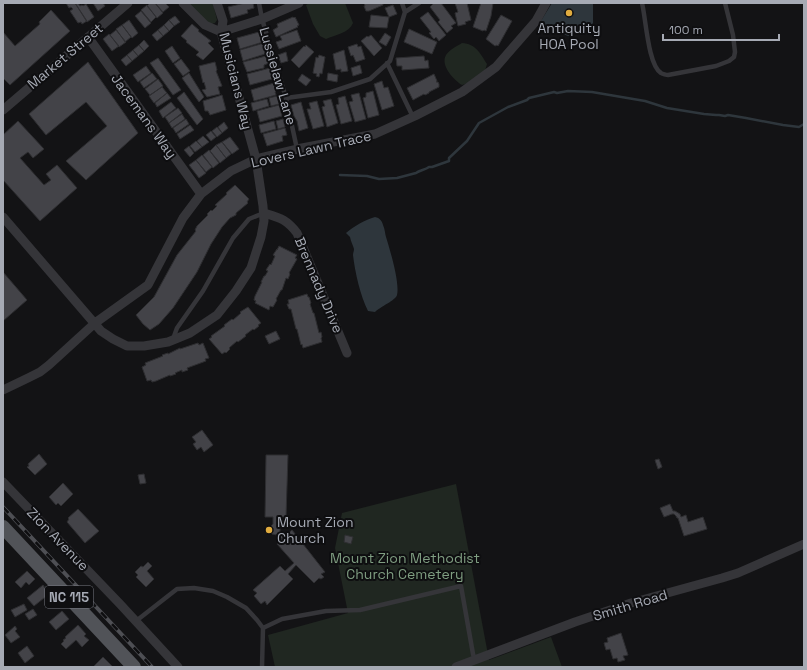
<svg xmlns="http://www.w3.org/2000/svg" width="807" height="670" font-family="'Space Grotesk',sans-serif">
<rect width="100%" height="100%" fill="#131315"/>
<path fill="#202721" d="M186 3H213L217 20 215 23 211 24 207 22Z
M309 3H345L353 23C349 33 335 35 326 39L320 36 313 24 306 5Z
M462 43C476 44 480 53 487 64 486 67 486 68 485 70 481 75 468 84 462 85 454 80 440 66 446 55 449 50 457 46 462 43Z
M456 484 489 660 551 637 562 667H275L268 635 348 613 335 548 342 513Z"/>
<path fill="#2e363c" d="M552 3H593V23L586 30 568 36 539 24Z
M375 217C380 218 382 221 383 225 385 229 385 234 386 237 390 250 400 283 397 295 396 300 380 307 375 312L368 311C360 295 355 272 353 255 353 253 354 251 354 249 353 245 351 242 350 237L346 233C354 226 365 220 375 217Z"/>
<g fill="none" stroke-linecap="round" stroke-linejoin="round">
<path stroke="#2e363c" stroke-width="2.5" d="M340 175 367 176 379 179 397 178 416 173C420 170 425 170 429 167H432L449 161V158L467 141 479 123 508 107 527 100 529 98 554 92 557 93 568 91 592 92 645 101 667 108 704 114 716 115H719L725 116 728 115 746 118 783 125 799 127 804 124"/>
</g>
<path fill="#434348" stroke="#2e2e31" d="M66 3H75L87 21 82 24 81 22 78 23 70 11 73 9 71 7 69 8Z
M75 3H78L80 6 82 5 83 6 86 4 94 17 87 22Z
M93 3H103L105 6 98 11Z
M150 3H155L163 13 157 18 147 6Z
M155 3H165L169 7 163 12Z
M245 3H253L254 8 247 10 248 13 231 18 228 7Z
M364 3H383V5L369 11H366L364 6H365Z
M434 3H441L456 23 451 26 453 28 447 33 438 22 440 20 430 7Z
M455 3H467L471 20 465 22 466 24 458 26 455 13 458 12Z
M481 3H493L491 16 486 31 484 30 483 31 473 27Z
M147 5 156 17 151 22 141 10Z
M393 5 397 14 389 17 385 8Z
M51 10 70 31 10 85 3 78V32L15 46 40 24 39 22Z
M141 11 151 23 145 28 135 16Z
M428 12 446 35 439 41 436 37 434 39 429 33 431 32 420 18Z
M371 15 389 17 387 28 369 27Z
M501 15 512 21 498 46 497 45 495 46 486 39Z
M175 16 180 22 174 26 169 20Z
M293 17 294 18 295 17 299 25 297 26 298 27 276 37 273 30 278 27 277 24Z
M129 20 138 33 132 38 122 25Z
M169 20 174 26 169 31 164 25Z
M192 24 199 30 198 31 211 41 208 43 214 49 203 60 196 55 199 52 186 42 187 41 181 36Z
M122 25 131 37 125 42 116 29Z
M164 25 169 31 163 36 158 30Z
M409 29 437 42 432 54 404 42Z
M116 30 126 42 119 47 110 35Z
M158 30 163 36 157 41 152 35Z
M297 30 301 41 279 49 276 42 282 40 280 36Z
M259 32H261L263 42 240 49 237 38Z
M385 33 391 37 386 46 379 42Z
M109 34 119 46 112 51 103 39Z
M371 35 382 48 374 56 361 41 367 36 368 37Z
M144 40 149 46 144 51 139 45Z
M264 43 266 51H265V54L243 61 240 50Z
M357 44 358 47 361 46 365 59 356 62 353 55 351 56 348 47Z
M139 45 144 51 138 56 133 50Z
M306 45 313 51 314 52 299 68 291 60 304 46 305 47Z
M172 46 180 58 173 63 165 51Z
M133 50 138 56 132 61 127 55Z
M344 50 348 71 341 72V69L336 70 333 54Z
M286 52 288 61 281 63 278 55Z
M127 55 132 61 126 66 121 60Z
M319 55 325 57 322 74 320 73 319 77 316 76 317 74 313 73 316 57 318 58Z
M266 56 269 63 264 65V68L247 72 243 62Z
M424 56 425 61 428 60 429 68 402 70V66H397L396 58Z
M158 58 181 90 173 95 150 63Z
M181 59 190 71 183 76 174 64Z
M88 62 138 133 86 180 66 161 107 126 86 102 46 135 29 114Z
M215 62 217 70 216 71 222 86 218 87 220 94 207 97 202 90 206 89 204 82 203 83 199 66Z
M360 65 362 73 353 76 351 68Z
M146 66 151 73 138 82 133 75Z
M270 68 273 75 271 76 272 79 250 85 247 74Z
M152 73 157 79 144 88 140 82Z
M189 73 204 97 199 102 182 78Z
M328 73 338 75 337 82 327 80Z
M302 74 311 80 306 86 298 80Z
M434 74 437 81 436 82H438L439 84V87L429 92V93L425 95 424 94 413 100 407 88Z
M158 79 163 86 150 95 145 89Z
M382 81 384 88 388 87 394 106 382 110 374 84Z
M274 83 276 91 275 92 276 95 254 101 251 90Z
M162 87 167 93 154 103 149 96Z
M373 91 379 115 368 118 363 98 366 97V93Z
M184 92 203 119 197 125 177 98Z
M167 93 171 98 157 107 155 103Z
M359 93 366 119 355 122 349 102 353 101 351 95Z
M222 95 226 110 210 115 208 111H205L203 101Z
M277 96 279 104 271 106 269 98Z
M345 96 352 121 341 124 336 105 339 104 338 98Z
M267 99 269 106 253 111 251 103Z
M331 99 338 123 327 127 322 107 325 106 323 101Z
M317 101 324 126 313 129 307 109H311L309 103Z
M171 102 176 108 163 118 159 111Z
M301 102 308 128 299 131 297 121 294 116 291 105Z
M279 105 282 116 260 122 257 111Z
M178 108 182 113 169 123 165 117Z
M182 114 185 119 172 128 169 123Z
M186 119 189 124 176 133 173 128Z
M283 119 285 127 278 129 276 121Z
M18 121 44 149 33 158 28 152 20 158 44 185 51 180 46 174 57 165 77 188 40 221 3 180V135Z
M274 121 276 129 261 133 259 125Z
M224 122 228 128 222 133 218 127Z
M190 125 194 130 180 139 177 134Z
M217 127 222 133 217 137 212 131Z
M285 128 287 135 282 136 283 141 267 146 263 134Z
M211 131 216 137 211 141 206 135Z
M203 136 209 142 202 147 197 141Z
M230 137 239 149 232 154 222 142Z
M196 141 202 147 195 152 190 146Z
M222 142 231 154 226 158 216 145Z
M216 145 226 158 220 163 210 151Z
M189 146 194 153 190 157 184 150Z
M209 150 219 163 213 168 203 155Z
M202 155 212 167 206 172 196 160Z
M196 160 206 173 199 178 189 165Z
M235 185 249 199 247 202 248 203 236 213V215L230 218 222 227 211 244 197 272 173 308 159 324 150 330 143 324 136 315 154 297 177 255 196 231 195 230 197 226 208 215 207 214 211 210 212 211 217 206 215 205 227 194 226 193Z
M279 246 297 255 295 258 297 259 289 273 290 274 288 279 286 278 282 290H281L276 299 277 300 273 307 270 306 269 310 255 303 256 301 254 300 255 296 262 282H261L264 276H265L268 271 266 270 270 264 271 265 275 256 273 255 277 249V250Z
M3 272 27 300 3 321Z
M307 294 308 297H309L311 303 310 304 313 313H314L319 333 321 332 322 337 321 338 322 342 303 348 302 344 301 345 297 329H296L291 309H289L287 304H289L288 300Z
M248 307 261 323 258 325 259 326 254 330 253 329 245 335 246 336 238 342 237 341 229 348 230 349 226 353 225 352 222 354 209 339 212 337 211 336 225 326 224 325 232 319 233 320 241 313 240 312Z
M276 331 280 339 269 344 265 336Z
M198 343 199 345 203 343 209 358 205 359 206 361 187 368 188 370 182 372V370L175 373 176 374 170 376V375L156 381 152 382 151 380 147 381 142 367 146 365 145 363 163 356 162 355 168 353V354L180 348V349Z
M202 430 213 445 204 452 201 447 197 450 193 444 196 442 192 437Z
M39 454 47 464 35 475 27 467 29 466 28 464Z
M266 455H288L286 517H278V525L280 527V531L285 536 292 530 325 572 321 574 324 577 321 579 319 578 314 583 296 565 288 574 293 579 267 605 265 601 261 604 254 596 257 593 253 590 280 566 285 571 294 563 277 544 282 539 277 535 272 534 269 531 270 527 273 524V517H265Z
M659 459 662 467 658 469 655 460Z
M144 474 146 483 140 484 138 475Z
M63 483 73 494 61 506 58 503 56 505 49 497Z
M670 504 673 511H675L680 514 681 517 686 515 688 522 703 517 707 529 684 536 678 518H677L676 516 674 514H672L664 517 660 508Z
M78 509 99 531 85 543 67 522 69 519 68 518Z
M345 535 353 537 351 544 344 542Z
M148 562 152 566 147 571 154 579 146 587 136 577 138 575 135 572 141 566 143 567Z
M27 571 35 579 29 585 26 582 21 588 15 582Z
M43 585 49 594 34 606 27 598Z
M24 604 27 610 15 617 11 610Z
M33 609 37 615 29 620 25 614Z
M62 611 69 619 56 630 49 622Z
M78 625 86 634 84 636 89 640 82 647 76 640 66 649 61 644 64 641 63 640 66 638 65 637Z
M15 626 17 629 15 631 20 637 11 643 5 635Z
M621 633 628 655 623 656 625 660 618 662 617 658 613 659 610 649 606 650 604 643 608 642 607 638Z
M27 646 34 656 25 663 18 653Z
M103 657 113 667H93Z"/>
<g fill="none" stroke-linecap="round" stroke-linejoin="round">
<path stroke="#353539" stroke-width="4.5" d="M259 3 262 19 286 98 297 149
M402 3 405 12
M642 3C646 19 648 65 661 73 662 74 667 75 668 75L716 66 729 61 734 57 735 52 733 35 725 3
M387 63 413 117
M286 98 331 92 370 79 390 61 405 12 419 3
M173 339 177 328 203 291 233 238 249 219 264 213
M136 621 177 589 194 588 213 591 227 597 246 608 257 620 263 628 262 667
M263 628 282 619 326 611 360 610 461 586 473 654 475 660"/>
<path stroke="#353539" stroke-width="9" d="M183 3 205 25 221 32 262 19 299 3
M88 37 201 194
M3 110 128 3
M264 213C280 218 286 219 297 233L347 353
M3 217 101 331 113 339 127 346H144L168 342 173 340 190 333 217 315 236 291 251 268 261 237 264 221 263 206 256 159 221 32 223 21 217 3
M3 390 28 378 40 372 49 365 95 323 148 285 183 218 201 194 231 171 256 159 302 148 375 134 415 116 462 92 496 67 536 21 546 3
M3 482 120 604 178 667
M456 667 575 622 631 603 722 578 738 573 804 544"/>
<path stroke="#515358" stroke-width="14" d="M3 527 134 667"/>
<g stroke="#4e4f54" stroke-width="4">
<path id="rail" d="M3 507 152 667"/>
</g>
<use href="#rail" stroke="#0e0e10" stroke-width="2.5" stroke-dasharray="8" stroke-linecap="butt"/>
</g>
<g fill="#e1ac3f" stroke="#0e0e10" stroke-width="1.5">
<circle cx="569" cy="13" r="4"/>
<circle cx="269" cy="530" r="4"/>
</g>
<g text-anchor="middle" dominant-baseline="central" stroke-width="4" stroke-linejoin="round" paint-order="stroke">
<rect fill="#0e0e10" stroke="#787b83" stroke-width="1" x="45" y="586" width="48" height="22" rx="3"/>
<g font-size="13" font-weight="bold" fill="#a6aab4">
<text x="69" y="597">NC 115</text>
</g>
<g font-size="14" fill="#a6aab4" stroke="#0e0e10">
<text x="569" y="28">Antiquity<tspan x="569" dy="16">HOA Pool</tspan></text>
<text x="277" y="522" text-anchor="start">Mount Zion<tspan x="277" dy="16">Church</tspan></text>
</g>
<g font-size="14" fill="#a6aab4" stroke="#0e0e10">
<text transform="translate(65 56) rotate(-40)">Market Street</text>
<text transform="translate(278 76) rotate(74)">Lussielaw Lane</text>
<text transform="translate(236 81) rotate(76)">Musicians Way</text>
<text transform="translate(144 116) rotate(54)">Jacemans Way</text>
<text transform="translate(311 149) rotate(-13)">Lovers Lawn Trace</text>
<text transform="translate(319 285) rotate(67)">Brennady Drive</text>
<text transform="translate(58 539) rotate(46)">Zion Avenue</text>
<text transform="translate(630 605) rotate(-17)">Smith Road</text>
</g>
<g font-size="14" fill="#7f9d81" stroke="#0e0e10">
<text x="405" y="558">Mount Zion Methodist<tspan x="405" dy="16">Church Cemetery</tspan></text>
</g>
</g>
<rect width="807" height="670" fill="none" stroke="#a6aab4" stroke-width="8"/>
<path d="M663 34v6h116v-6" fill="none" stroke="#a6aab4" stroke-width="2"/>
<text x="669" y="34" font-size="12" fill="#a6aab4" stroke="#0e0e10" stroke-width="3" paint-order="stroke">100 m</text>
</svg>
